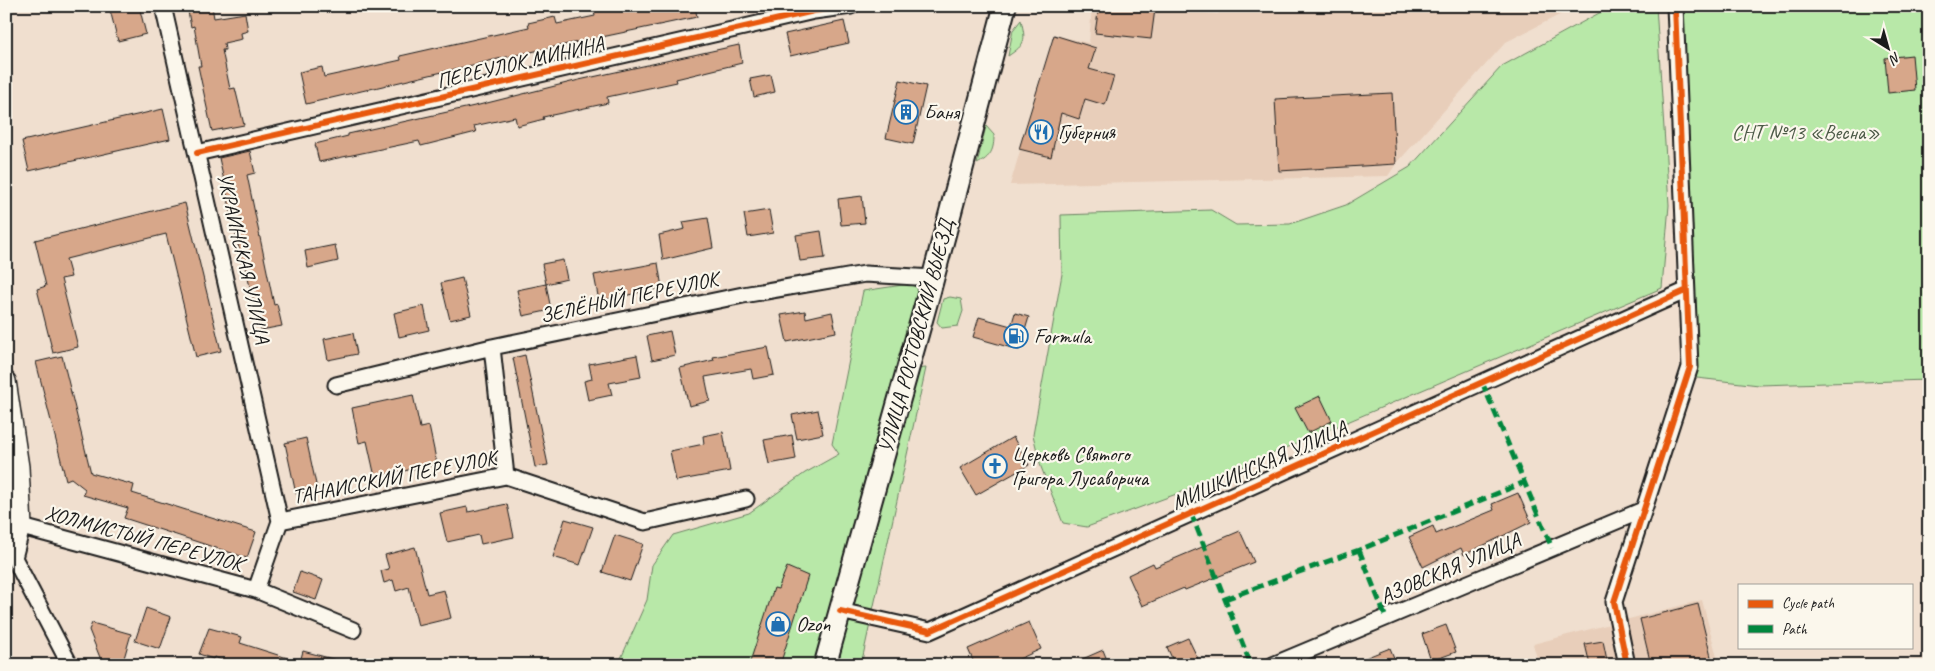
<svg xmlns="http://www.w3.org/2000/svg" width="1935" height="671" font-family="Caveat,sans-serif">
<rect width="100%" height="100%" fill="#f0dfcf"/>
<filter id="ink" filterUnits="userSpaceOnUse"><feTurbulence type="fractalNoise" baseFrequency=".02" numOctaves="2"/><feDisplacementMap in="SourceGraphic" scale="10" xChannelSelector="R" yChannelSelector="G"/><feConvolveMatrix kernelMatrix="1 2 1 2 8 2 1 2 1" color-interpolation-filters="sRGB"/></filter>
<g filter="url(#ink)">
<path fill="#e8ceba" d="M1092 6H1125L1218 14 1222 6H1577L1506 42 1396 164 1388 176 1010 185 1054 35 1089 43Z
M1702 600 1719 665H1539L1533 644Z"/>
<path fill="#b8e8a8" stroke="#6a8262" d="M1612 6H1656L1669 205 1662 288 1190 489 1087 527 1063 523 1041 467 1033 435 1062 274 1061 215 1211 210 1236 225 1290 224 1346 205 1410 167 1502 66Z
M1680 6H1929V380L1759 385 1688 377Z
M1021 20C1026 41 1026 44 1008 56L1013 30Z
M986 126 994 135C994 150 991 157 977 164Z
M909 284 922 290 819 665H618L647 600 652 565 673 535 749 513 805 473 839 454 832 444 863 291Z
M950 297 961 299 963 311 958 326 942 328 937 322 943 299Z
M926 368 861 665H836L915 369Z"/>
<path fill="#d7a78a" stroke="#1c1c1c" d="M109 6H139L146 34 118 41Z
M187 6H212L214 18 245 13 248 31 241 33 242 39 224 43 225 50H222L230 89 235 88 244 125 212 131 198 66H201L194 26 191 27Z
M593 6H695L697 17 502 58 306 104 299 72 322 67 324 77 370 67 401 60 400 56 529 27 528 23 555 17 557 24 595 16Z
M1099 6H1131L1155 9 1151 39 1095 33Z
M844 21 849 43 790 56 785 34Z
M1054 35 1096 48 1089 69 1114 76 1105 105 1085 99 1079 119 1061 113 1051 157 1019 149Z
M739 45 742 63 676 79 677 82 607 97 608 103 543 117 544 119 517 126 515 117 474 126 476 132 421 146 419 141 319 162 315 144 348 136V134L479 105 579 80Z
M1912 55 1915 90 1888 93 1885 58Z
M771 75 775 92 754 97 750 79Z
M900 80 926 86 913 144 886 138Z
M1392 93 1396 164 1279 171 1275 99Z
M163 109 170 139 29 171 22 141Z
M250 151 255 173 247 175 274 305 277 304 282 326 261 330 244 263H242L219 158Z
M862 196 865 223 841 225 838 199Z
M185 203 221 351 196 357 166 234 66 259 71 277 61 279 78 347 53 353 37 289 46 286 35 240Z
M769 210 773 233 748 237 744 214Z
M708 218 713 248 663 260 659 235 685 229 683 222Z
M821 231 825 258 800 261 796 235Z
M335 245 338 261 308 268 305 251Z
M563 260 567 279 546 284 542 264Z
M658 263 662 288 599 301 594 275Z
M462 278 471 315 450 320 441 283Z
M546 284 551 310 523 316 517 290Z
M424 306 429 330 399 337 394 313Z
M805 311 806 318 832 312 836 332 787 342 781 315Z
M1015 313 1029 317 1019 350 973 337 979 317 1011 326Z
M670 331 675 355 652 360 647 336Z
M353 333 357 354 328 360 324 339Z
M768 347 774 375 753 379 751 369 705 377 710 401 689 406 680 368 714 360 713 357Z
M525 355 548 465 535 467 513 358Z
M637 355 641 377 609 383 612 395 588 400 584 381 592 379 589 364Z
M62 356 91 473 134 485 132 493 256 532 247 558 124 518 128 508 83 495 85 489 71 478 66 480 36 362Z
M413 395 420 428 429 426 437 464 375 477 367 441 359 443 352 408Z
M1320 396 1332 421 1308 433 1295 408Z
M818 410 823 434 797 439 792 415Z
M723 432 730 471 676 481 670 451 704 444 703 436Z
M792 435 796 459 769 464 764 440Z
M1013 437 1029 465 976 495 960 468Z
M306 438 317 489 296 494 285 443Z
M1518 493 1531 522 1464 555 1461 548 1423 567 1409 537 1433 526 1436 534 1494 510 1492 504Z
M507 504 514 537 481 544 479 535 447 542 440 513 467 507 468 512Z
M565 519 593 527 580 565 553 557Z
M1240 531 1254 562 1185 590 1184 588 1142 606 1128 575 1153 563 1155 567Z
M615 535 643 544 630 581 602 572Z
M415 547 427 594 444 590 451 618 418 626 409 587 396 591 393 580 384 583 381 571 389 569 385 555Z
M787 567 808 576 780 665H749L774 588 778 589Z
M300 572 323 580 316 600 293 592Z
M1698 604 1713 665H1651L1640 619Z
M146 608 171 617 160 649 135 641Z
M1029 622 1041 649 1006 665H975L968 649Z
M92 623 131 634 122 665H103L89 630Z
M1446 625 1456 652 1431 661 1422 634Z
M209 628 242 637 240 643 300 662 303 651 340 661 339 665H235L214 657 213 659 199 654Z
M1188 638 1201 665H1175L1167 647Z
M1603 641 1608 665H1590L1585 644Z
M1390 648 1397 665H1350V664Z
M1103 650 1109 665H1069Z"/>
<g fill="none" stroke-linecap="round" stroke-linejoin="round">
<g stroke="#1c1c1c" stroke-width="19">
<path id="minor" d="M163 6 280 521
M197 153 814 11 851 6
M492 347 506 476
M336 385 492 347 743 295 865 274 933 278
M280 521 506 476 645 522 746 499
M256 590 280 521
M840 611 930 631 1685 291
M70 665 14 558 22 527 256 590 353 630
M1273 665 1643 510
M1627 665 1614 602 1690 367 1675 6"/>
</g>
<g stroke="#1c1c1c" stroke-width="22">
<path id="tertiary" d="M6 381 19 467 22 527 6 541"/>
</g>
<g stroke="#1c1c1c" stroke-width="25">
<path id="secondary" d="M825 665 929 293 1005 6"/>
</g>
<use href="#minor" stroke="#fbf7ec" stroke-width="15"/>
<use href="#tertiary" stroke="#fbf7ec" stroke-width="19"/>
<use href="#secondary" stroke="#fbf7ec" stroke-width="21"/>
<path stroke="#00873e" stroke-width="5" stroke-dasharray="10 5" stroke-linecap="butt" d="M1482 382 1552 548
M1191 513 1251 665
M1359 550 1386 618
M1225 599 1359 550 1525 482"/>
<g stroke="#fbf7ec" stroke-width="9">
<path id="cycleway" d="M197 153 814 11 851 6
M840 611 930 631 1685 291
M1627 665 1614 602 1690 367 1675 6"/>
</g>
<use href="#cycleway" stroke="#e8590c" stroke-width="6"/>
</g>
</g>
<defs>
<g id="building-ring" transform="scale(1.25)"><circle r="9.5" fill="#fbf7ec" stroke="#1f6fb2" stroke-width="1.5"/><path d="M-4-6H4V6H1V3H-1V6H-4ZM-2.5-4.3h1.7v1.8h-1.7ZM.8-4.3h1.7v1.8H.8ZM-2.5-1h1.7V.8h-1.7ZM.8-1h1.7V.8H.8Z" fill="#1f6fb2"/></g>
<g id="restaurant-ring" transform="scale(1.25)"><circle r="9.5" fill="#fbf7ec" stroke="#1f6fb2" stroke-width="1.5"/><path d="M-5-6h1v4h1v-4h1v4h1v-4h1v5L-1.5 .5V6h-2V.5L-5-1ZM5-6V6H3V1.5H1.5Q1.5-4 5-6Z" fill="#1f6fb2"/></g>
<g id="fuel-ring" transform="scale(1.25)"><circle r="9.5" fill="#fbf7ec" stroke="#1f6fb2" stroke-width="1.5"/><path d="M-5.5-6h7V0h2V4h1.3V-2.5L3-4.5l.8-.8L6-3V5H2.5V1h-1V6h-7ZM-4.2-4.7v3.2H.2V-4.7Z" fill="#1f6fb2"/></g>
<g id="church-ring" transform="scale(1.25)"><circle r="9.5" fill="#fbf7ec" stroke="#1f6fb2" stroke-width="1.5"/><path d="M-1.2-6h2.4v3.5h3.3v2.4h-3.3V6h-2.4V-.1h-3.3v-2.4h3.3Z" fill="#1f6fb2"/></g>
<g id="shop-ring" transform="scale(1.25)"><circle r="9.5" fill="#fbf7ec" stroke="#1f6fb2" stroke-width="1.5"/><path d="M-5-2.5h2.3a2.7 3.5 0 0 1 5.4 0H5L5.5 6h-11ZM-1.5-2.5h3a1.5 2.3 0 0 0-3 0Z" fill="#1f6fb2"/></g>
</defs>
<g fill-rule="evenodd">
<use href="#building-ring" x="906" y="112"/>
<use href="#restaurant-ring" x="1041" y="132"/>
<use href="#fuel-ring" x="1016" y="336"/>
<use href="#church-ring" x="995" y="466"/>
<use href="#shop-ring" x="778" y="624"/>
</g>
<g text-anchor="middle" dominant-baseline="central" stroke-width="4.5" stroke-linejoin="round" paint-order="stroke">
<g font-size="21" fill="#1c1c1c" stroke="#fbf7ec">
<text transform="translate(520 62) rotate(-13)">ПЕРЕУЛОК МИНИНА</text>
<text transform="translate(244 258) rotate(77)">УКРАИНСКАЯ УЛИЦА</text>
<text transform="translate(629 297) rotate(-12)">ЗЕЛЁНЫЙ ПЕРЕУЛОК</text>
<text transform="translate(916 336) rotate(-75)">УЛИЦА РОСТОВСКИЙ ВЫЕЗД</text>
<text transform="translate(1259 465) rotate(-24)">МИШКИНСКАЯ УЛИЦА</text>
<text transform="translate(394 477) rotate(-11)">ТАНАИССКИЙ ПЕРЕУЛОК</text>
<text transform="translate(144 538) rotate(15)">ХОЛМИСТЫЙ ПЕРЕУЛОК</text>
<text transform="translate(1450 568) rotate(-23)">АЗОВСКАЯ УЛИЦА</text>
</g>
<g font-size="21" fill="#1c1c1c" stroke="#fbf7ec" text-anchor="start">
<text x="924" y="112">Баня</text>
<text x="1058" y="132">Губерния</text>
<text x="1034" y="336">Formula</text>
<text x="1012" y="454">Церковь Святого<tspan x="1012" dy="24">Григора Лусаворича</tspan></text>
<text x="796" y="624">Ozon</text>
</g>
<g font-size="21" fill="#4b5946" stroke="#fbf7ec">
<text x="1806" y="132">СНТ №13 «Весна»</text>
</g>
</g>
<rect width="1935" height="671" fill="none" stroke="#fbf7ec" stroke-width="25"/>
<rect x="12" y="12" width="1910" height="646" fill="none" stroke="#1c1c1c" stroke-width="2" filter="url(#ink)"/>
<rect x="1738" y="584" width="175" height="65" fill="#fbf7ec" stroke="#a29f99"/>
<rect x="1748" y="600" width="25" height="8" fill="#e8590c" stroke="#a29f99"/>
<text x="1782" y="608" font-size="15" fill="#1c1c1c">Cycle path</text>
<rect x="1748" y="625" width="25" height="8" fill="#00873e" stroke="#a29f99"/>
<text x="1782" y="634" font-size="15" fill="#1c1c1c">Path</text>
<g transform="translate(1888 48) rotate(143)" stroke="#fbf7ec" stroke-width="4" paint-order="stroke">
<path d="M0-4L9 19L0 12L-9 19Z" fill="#1c1c1c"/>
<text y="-8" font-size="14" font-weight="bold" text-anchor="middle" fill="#1c1c1c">N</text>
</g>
</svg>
